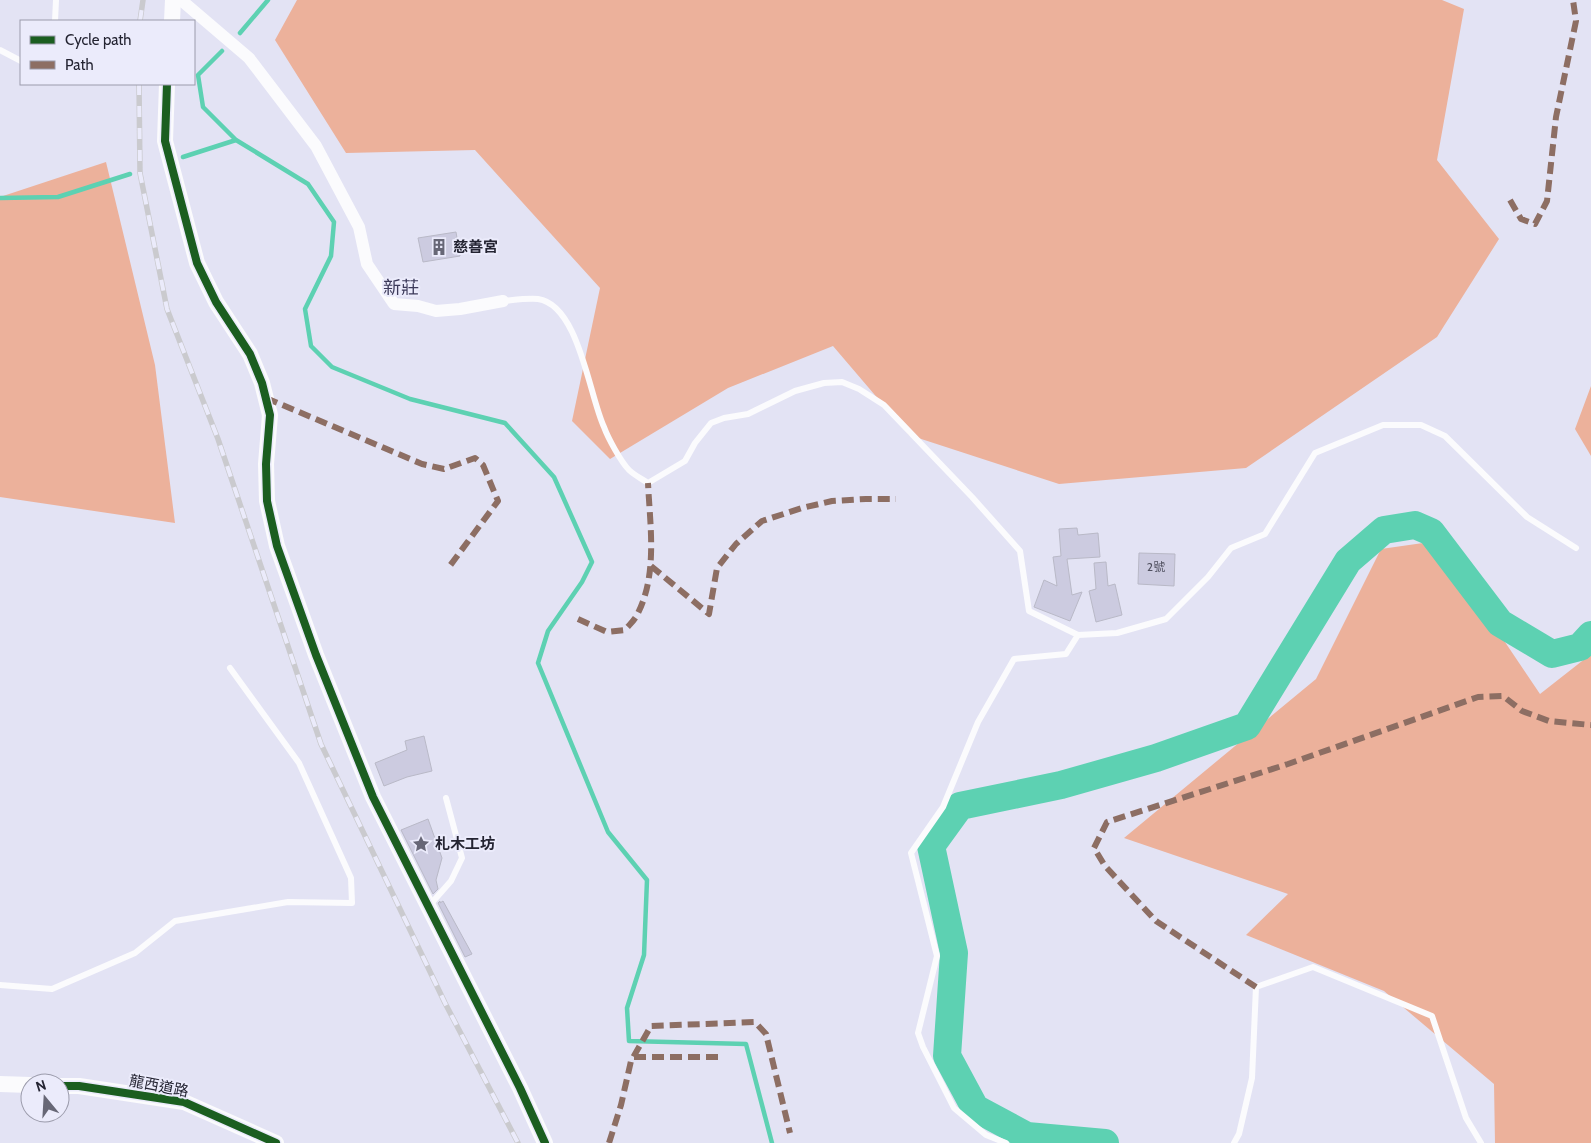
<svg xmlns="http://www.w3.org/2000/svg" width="1591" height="1143" font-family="Cabin,'Noto Sans TC',sans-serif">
<rect width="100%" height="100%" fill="#e3e3f4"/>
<path fill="#ecb19b" d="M297 0H1442L1464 9 1437 160 1499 239 1437 337 1246 468 1059 484 909 435 833 346 728 388 610 459 572 421 600 288 475 150 346 153 275 40Z
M106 162 155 365 175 523 0 497V197Z
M1591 386V456L1575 429Z
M1437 541 1540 694 1591 654V1143H1495L1494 1084 1384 991 1246 935 1288 894 1124 838 1316 679 1381 549Z"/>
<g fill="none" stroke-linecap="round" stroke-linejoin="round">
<path stroke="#5dd1b2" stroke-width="4.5" d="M240 33 268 0
M222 51 198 75 203 107 236 140 308 184 334 222 331 256 305 309 311 346 332 367 410 399 505 423 554 477 592 562 582 582 548 631 538 663 608 832 647 880 644 955 627 1008 629 1041 746 1044 772 1143
M183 157 236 140
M0 198 58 197 130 174"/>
<path stroke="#5dd1b2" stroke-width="28" d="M1105 1143 1027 1136 975 1108 947 1056 954 953 931 846 960 806 1061 785 1156 758 1247 726 1348 561 1384 530 1415 525 1431 532 1500 623 1552 654 1580 647 1591 635"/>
</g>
<path fill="#cccbe0" stroke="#b9b9c7" d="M456 232 460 256 423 262 418 238Z
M1077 528 1078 535 1098 533 1100 557 1067 559 1072 595 1082 592 1070 621 1034 607 1044 580 1057 586 1053 557 1061 556 1059 529Z
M1139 553 1175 554 1174 586 1138 584Z
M1106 562 1108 586 1115 584 1122 615 1096 622 1089 591 1096 589 1094 563Z
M424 736 432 771 407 777 384 786 375 763 407 750 405 741Z
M428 819 442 858 436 880 438 889 433 894 401 830Z
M440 901V903L443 901 472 954 465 957 438 903Z"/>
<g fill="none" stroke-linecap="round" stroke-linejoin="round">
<path stroke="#fbfbfd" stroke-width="6" d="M55 21 56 0
M0 50 21 61
M503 301C514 300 527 298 538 299 579 305 589 395 604 427 608 438 621 462 629 470 634 475 642 479 648 483L685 461 695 443 711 423 724 418 748 414 795 391 824 383 842 382 859 389 884 405 972 497 1020 551 1029 611 1078 635
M429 906 451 881 462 858 446 798
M0 985 52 989 135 953 175 921 288 902 352 903 351 878 299 763 230 668
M1006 1143 986 1135 954 1108 923 1047 918 1033 937 956 911 853 943 807 978 722 1014 659 1066 654 1078 635 1117 633 1166 619 1208 577 1231 548 1265 534 1315 453 1383 425H1421L1445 436 1527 517 1576 548
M1234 1143 1239 1134 1252 1078 1256 987 1313 967 1432 1016 1466 1118 1481 1143"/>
<path stroke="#fbfbfd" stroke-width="12" d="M181 0 249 58 316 146 359 227 367 264 394 304 418 306 436 311 460 309 503 301"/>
<path stroke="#fbfbfd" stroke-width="16" d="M172 21 173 0
M167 84 165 141 197 263 216 302 250 354 262 383 270 415 266 464 267 501 277 546 316 655 373 797 520 1088 545 1143
M0 1084 30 1085
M60 1086H79L184 1102 276 1143"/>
<g stroke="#cacace" stroke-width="5.5">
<path id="rail" d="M140 21 143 0
M139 84 140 173 167 309 218 439 321 744 445 1003 518 1143"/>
</g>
<use href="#rail" stroke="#ebebfb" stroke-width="4" stroke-dasharray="11" stroke-linecap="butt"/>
<path stroke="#8d6e63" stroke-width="6" stroke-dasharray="12 6" stroke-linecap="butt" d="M1510 200 1521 219 1535 224 1547 201 1556 117 1576 21 1573 0
M266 398 422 464 444 469 475 458 483 465 498 501 449 567
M651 566 709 614 717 568 736 544 762 521 802 508 832 501 866 499H896
M578 619 607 632 625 630C629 625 634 621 637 615 658 575 650 526 648 483
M1256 987 1156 921 1105 866 1094 848 1107 822 1288 764 1478 697 1503 696 1522 711 1549 721 1591 725
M634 1057H722
M609 1143 621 1105 631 1061 651 1026 755 1022 766 1034 790 1133"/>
<g stroke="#ebebfb" stroke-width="11">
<path id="cycleway" d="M167 84 165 141 197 263 216 302 250 354 262 383 270 415 266 464 267 501 277 546 316 655 373 797 520 1088 545 1143
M60 1086H79L184 1102 276 1143"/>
</g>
<use href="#cycleway" stroke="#1b5e20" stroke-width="8"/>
</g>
<defs>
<g id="building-bare" transform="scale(1.35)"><path d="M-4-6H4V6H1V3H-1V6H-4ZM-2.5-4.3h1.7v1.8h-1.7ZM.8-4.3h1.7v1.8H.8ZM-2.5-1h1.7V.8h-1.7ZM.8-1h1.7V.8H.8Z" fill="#676776" stroke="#ebebfb" stroke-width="2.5" paint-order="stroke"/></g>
<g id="sight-bare" transform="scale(1.35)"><path d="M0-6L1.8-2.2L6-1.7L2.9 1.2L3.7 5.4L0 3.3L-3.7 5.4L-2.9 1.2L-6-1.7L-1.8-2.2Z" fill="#676776" stroke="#ebebfb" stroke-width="2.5" paint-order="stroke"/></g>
</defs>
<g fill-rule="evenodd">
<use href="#building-bare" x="439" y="247"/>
<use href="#sight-bare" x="421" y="844"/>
</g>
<g text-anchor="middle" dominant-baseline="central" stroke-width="4" stroke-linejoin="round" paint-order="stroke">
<g font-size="12" fill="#50505f">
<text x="1156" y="566">2號</text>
</g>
<g font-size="15" font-weight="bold" fill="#242432" stroke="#ebebfb" text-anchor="start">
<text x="453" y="247">慈善宮</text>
<text x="435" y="844">札木工坊</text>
</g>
<g font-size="15" fill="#242432" stroke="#ebebfb">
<text transform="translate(159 1086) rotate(11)">龍西道路</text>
</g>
<g font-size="18" fill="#3c3a5a" stroke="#ebebfb">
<text x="401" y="288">新莊</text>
</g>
</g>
<rect x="20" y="20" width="175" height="65" fill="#ebebfb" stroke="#9b9bab"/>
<rect x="30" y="36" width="25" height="8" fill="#1b5e20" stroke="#9b9bab"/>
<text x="65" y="45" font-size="15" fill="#242432">Cycle path</text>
<rect x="30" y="61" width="25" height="8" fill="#8d6e63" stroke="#9b9bab"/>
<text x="65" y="70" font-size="15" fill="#242432">Path</text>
<g transform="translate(45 1098) rotate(342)"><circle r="24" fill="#ebebfb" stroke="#9b9bab"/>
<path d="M0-4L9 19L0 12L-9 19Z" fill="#676776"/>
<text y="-8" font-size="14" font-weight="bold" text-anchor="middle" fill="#242432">N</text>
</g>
</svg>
